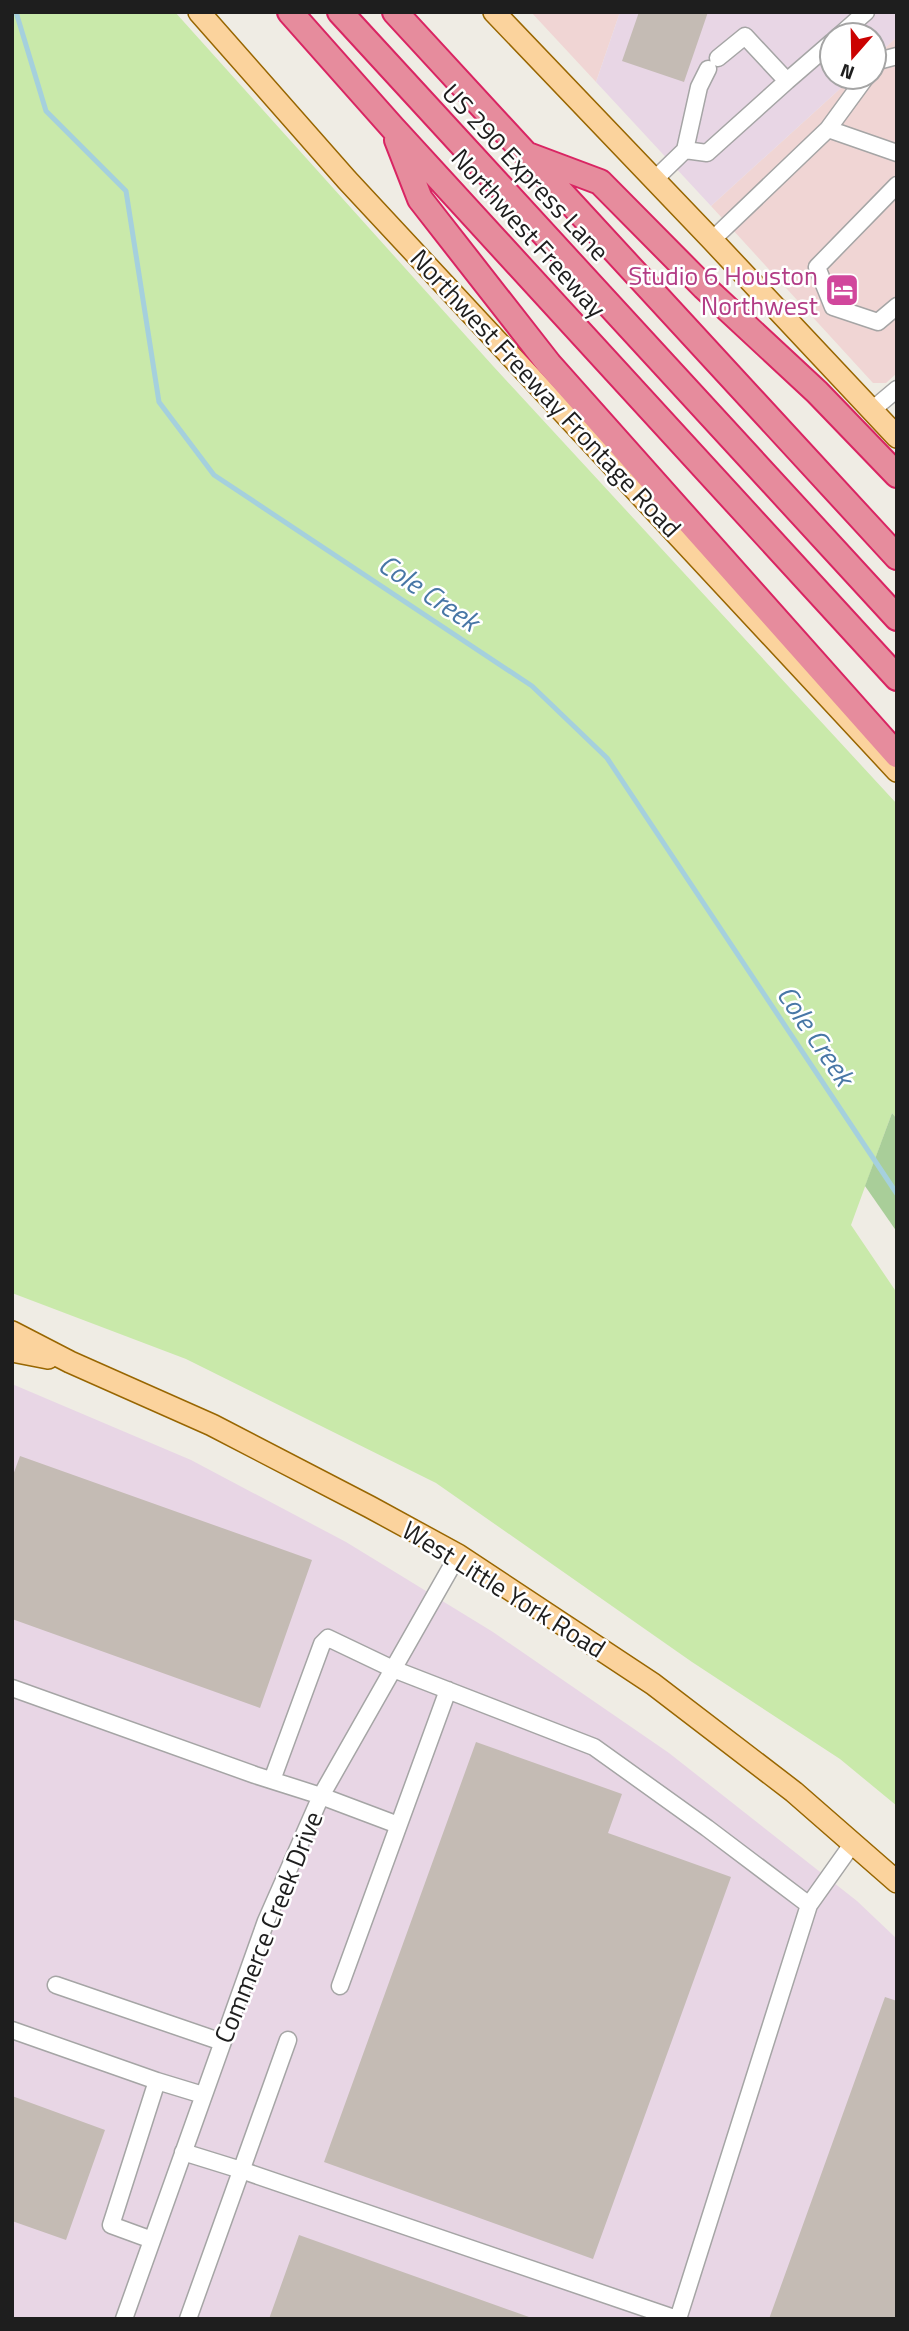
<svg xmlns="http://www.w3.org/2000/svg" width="909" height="2331" font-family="'Titillium Web',sans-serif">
<rect width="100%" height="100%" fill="#efece4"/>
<path fill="#f0d5d4" d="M531 12H620L596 82Z
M897 37V373L886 383H873L711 206 853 77H874V58Z"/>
<path fill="#e8d6e5" d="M620 12H897V37L874 58V35H832V77H853L711 206 596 82Z
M12 1384 191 1460 346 1542 493 1632 669 1753 857 1901 897 1939V2319H12Z"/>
<path fill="#c9e9aa" d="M12 12H175L493 366 897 804V1119L892 1113 851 1225 897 1293V1806L840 1759 692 1662 436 1483 186 1359 12 1293Z"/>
<path fill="#a9ce99" d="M892 1113 897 1119V1232L865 1186Z"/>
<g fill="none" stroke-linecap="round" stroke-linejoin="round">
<path stroke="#a5d0dd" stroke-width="5" d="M16 12 46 111 126 191 159 402 214 475 532 686 607 758 897 1194"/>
</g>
<path fill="#c4bbb4" d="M639 12H708L684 82 622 61Z
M20 1456 312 1560 260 1708 12 1619V1478Z
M476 1742 622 1794 608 1833 731 1877 593 2259 324 2162Z
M885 1997 897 2001V2319H769Z
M12 2096 105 2130 66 2240 12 2221Z
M299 2235 529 2317V2319H269Z"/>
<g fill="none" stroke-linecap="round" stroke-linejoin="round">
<g stroke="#a5a5a5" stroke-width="19">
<path id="minor" d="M840 35 866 12
M718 58 745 36 787 81 832 42
M874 66 878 61 897 56
M828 129 897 153
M685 150 699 87 708 69
M654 180 685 150 707 153 787 81
M897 185 817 267 833 307 878 322 897 306
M712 240 828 129 866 77
M872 410 897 389
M12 1688 255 1775 321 1796 398 1825
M272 1780 322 1644 328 1638 393 1669 594 1747 707 1828 809 1905
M56 1985 222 2042
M340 1986 448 1690
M12 2030 157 2081
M183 2152 241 2170 677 2319
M152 2240 111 2225 157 2081 203 2095
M124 2319 266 1921 321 1796 458 1555
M188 2319 288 2040
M678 2319 809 1905 853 1843"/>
</g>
<g stroke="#986601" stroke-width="24">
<path id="major" d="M199 12 347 180 897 771
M494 12 712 240 897 437
M12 1332 70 1362 212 1425 370 1507 458 1555 653 1684 794 1792 897 1882
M12 1351 48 1358"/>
</g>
<g stroke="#d92563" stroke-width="28">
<path id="highway" d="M290 12 392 127 897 678
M340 12 897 618
M395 12 897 557
M397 140 420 199 549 364 897 755
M528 155 600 182 704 287 817 392 897 475"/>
</g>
<use href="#minor" stroke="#fff" stroke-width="16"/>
<use href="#major" stroke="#fbd39d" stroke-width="21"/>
<use href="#highway" stroke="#e68c9d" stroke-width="24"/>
</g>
<defs>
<g id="hotel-square" transform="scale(1.75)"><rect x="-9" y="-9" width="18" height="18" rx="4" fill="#d1479c" stroke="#fff"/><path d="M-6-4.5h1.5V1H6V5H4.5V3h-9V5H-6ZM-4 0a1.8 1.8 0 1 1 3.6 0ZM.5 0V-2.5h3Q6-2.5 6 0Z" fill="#fff"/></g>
</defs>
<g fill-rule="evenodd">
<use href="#hotel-square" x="842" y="290"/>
</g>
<g text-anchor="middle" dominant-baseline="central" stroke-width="5" stroke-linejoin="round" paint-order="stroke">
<g font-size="26" fill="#1e1e1e" stroke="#fff">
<text transform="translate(526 172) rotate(47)">US 290 Express Lane</text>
<text transform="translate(529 233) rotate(48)">Northwest Freeway</text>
<text transform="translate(546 393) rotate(47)">Northwest Freeway Frontage Road</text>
<text transform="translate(504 1589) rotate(32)">West Little York Road</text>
<text transform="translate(268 1927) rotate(-68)">Commerce Creek Drive</text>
</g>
<g font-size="26" fill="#b23c85" stroke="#fff" text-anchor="end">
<text x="818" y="275">Studio 6 Houston<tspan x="818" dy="30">Northwest</tspan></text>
</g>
<g font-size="28" font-style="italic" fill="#4877a6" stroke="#fff">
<text transform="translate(429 592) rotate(34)">Cole Creek</text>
<text transform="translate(816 1035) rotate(56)">Cole Creek</text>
</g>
</g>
<rect width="909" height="2331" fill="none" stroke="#1e1e1e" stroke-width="28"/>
<g transform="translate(853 56) rotate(200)"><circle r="33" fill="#ffffff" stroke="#a5a5a5" stroke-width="2"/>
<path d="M0-5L12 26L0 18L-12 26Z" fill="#cb0201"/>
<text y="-10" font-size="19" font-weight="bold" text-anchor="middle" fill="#1e1e1e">N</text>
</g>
</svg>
